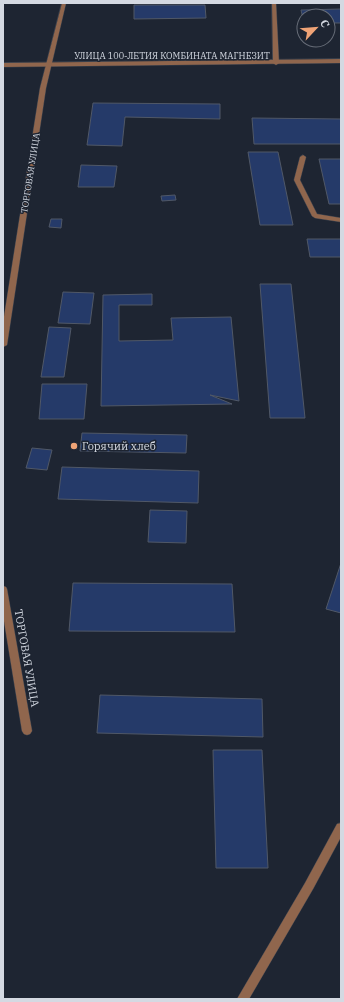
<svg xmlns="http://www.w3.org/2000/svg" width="344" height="1002" font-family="'IBM Plex Serif',serif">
<rect width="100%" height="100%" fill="#1e2532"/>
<path fill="#253a69" stroke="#505867" d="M134 5H205L206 18 134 19Z
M341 9V23H328V16H304V23L301 10Z
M93 103 220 104V119L125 117 122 146 87 145Z
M252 118 341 119V144H254Z
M248 152H278L293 225H260Z
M319 159H341V204H329Z
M81 165 117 166 114 187H78Z
M175 195 176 200 162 201 161 196Z
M51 219H62L61 228 49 227Z
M307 239H341V257H310Z
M260 284H291L305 418H270Z
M63 292 94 293 90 324 58 323Z
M152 294V305H119V341L173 340 171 318 231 317 239 401 210 395 232 404 101 406 103 295Z
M49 327 71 328 64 377H41Z
M42 384H87L84 419H39Z
M82 433 187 435 186 453 80 451Z
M32 448 52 450 47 470 26 468Z
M62 467 199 471 198 503 58 499Z
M150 510 187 511 186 543 148 542Z
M341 563V613L326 609Z
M73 583 232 584 235 632 69 631Z
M100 695 262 699 263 737 97 733Z
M213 750H262L268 868H216Z"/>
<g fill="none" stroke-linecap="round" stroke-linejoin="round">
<g stroke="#3b424e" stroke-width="1">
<path id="service" d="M272 3H276L279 63 276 65 273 63Z
M303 155 306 157 300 180 317 214 341 218V222L315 218 312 216 294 180 300 157Z
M341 823V837L313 889 249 999H237L305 883 337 824Z"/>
</g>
<g stroke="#3b424e" stroke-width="1">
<path id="minor" d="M62 3H66L46 88 7 345 3 347V323L40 88Z
M3 586 6 587 7 589 32 731 30 734 27 735 24 734 22 731 3 615Z"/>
</g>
<g stroke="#3b424e" stroke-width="1">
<path id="tertiary" d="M341 59V63L3 67V63Z"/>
</g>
<use href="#service" fill="#90664d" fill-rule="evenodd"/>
<use href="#minor" fill="#90664d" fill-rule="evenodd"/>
<use href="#tertiary" fill="#90664d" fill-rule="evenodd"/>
</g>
<circle fill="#efa376" stroke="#1e2532" stroke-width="1.5" cx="74" cy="446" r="4"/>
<g text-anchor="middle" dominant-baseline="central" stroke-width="3" stroke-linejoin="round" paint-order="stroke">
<g font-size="9" fill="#d4d9e2" stroke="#1e2532">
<text x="172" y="55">УЛИЦА 100-ЛЕТИЯ КОМБИНАТА МАГНЕЗИТ</text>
<text transform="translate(30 173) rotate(-81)">ТОРГОВАЯ УЛИЦА</text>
</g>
<g font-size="11" fill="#d4d9e2" stroke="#1e2532" text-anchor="start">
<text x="82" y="446">Горячий хлеб</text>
</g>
<g font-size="11" fill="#d4d9e2" stroke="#1e2532">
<text transform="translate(27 658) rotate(80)">ТОРГОВАЯ УЛИЦА</text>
</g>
</g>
<rect width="344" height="1002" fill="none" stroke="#d4d9e2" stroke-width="8"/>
<g transform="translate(316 28) rotate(64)"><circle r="19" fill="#1e2532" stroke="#676d78"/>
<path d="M0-3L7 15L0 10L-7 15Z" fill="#efa376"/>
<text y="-6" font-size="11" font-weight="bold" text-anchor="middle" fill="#d4d9e2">С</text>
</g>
</svg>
